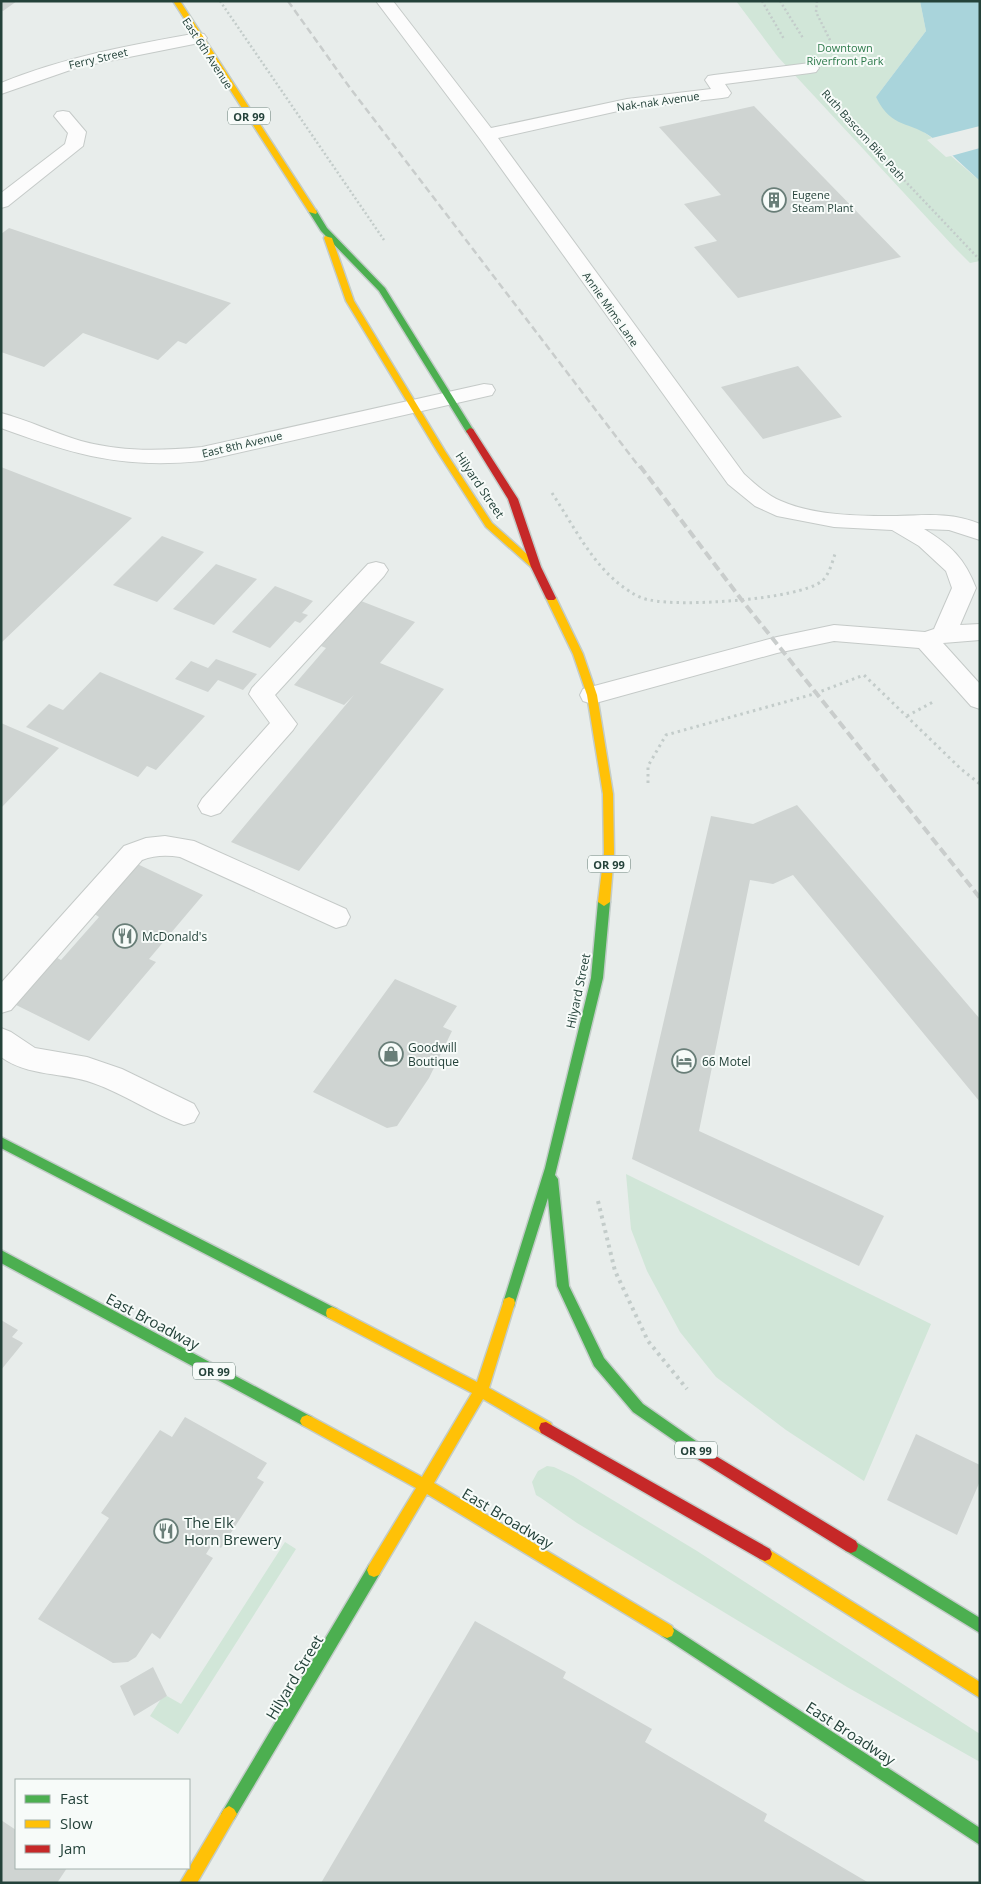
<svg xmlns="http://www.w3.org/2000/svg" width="981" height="1884" font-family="'Open Sans',sans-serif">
<rect width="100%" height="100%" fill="#e8edeb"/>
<path fill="#d1e6d8" d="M736 1H920L926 31 876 97 932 138 927 140 946 157 951 156 980 181V261L970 263 954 247 778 57Z
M626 1174 931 1324 864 1481 786 1430 716 1377 680 1332 647 1271 631 1229Z
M547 1466 554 1467 573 1476 697 1551 980 1734V1762L847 1687 577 1523 541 1498 536 1495 532 1482 538 1471Z
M285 1542 296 1549 178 1734 150 1716 161 1699 167 1696 181 1704Z"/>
<path fill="#a9d4db" d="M920 1H980V181C964 167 950 152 934 139 910 120 892 130 876 97L926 31Z"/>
<path fill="#e8edeb" d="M980 126V148L951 156 932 138Z"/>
<path fill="#cfd4d2" d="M1 1H17L3 11 1 10Z
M754 106 901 257 738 298 694 247 717 241 684 204 721 195 659 127Z
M9 228 231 303 186 344 178 341 158 360 83 333 44 367 1 352V234Z
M798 366 842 417 763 439 721 387Z
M1 467 132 518 1 643Z
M162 536 204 552 157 602 113 585Z
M216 564 257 579 214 625 173 609Z
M275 586 313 601 302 613 308 615 300 623 295 621 270 648 232 632Z
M361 601 415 622 380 663 444 689 299 871 231 842 354 695 344 705 294 685 326 648 321 646Z
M216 659 257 674 243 690 218 680 208 692 175 679 191 661 208 668Z
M100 672 205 716 156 770 147 766 138 777 26 727 49 704 63 710Z
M1 723 59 748 1 808Z
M797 805 980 1019V1102L793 875 773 884 750 880 699 1131 884 1216 859 1266 632 1159 711 816 753 824Z
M133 862 203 895 149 959 156 962 89 1041 10 1002 52 955 61 960 99 917 90 911Z
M395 979 457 1006 443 1027 452 1031 429 1078 397 1126 387 1128 313 1092Z
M1 1320 18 1330 12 1337 23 1343 1 1370Z
M185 1417 267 1463 257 1478 264 1482 221 1548 213 1543 206 1554 213 1558 160 1639 152 1633 136 1657 128 1662 113 1663 38 1619 109 1518 101 1513 160 1430 172 1437Z
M916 1434 980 1465V1481L957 1535 887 1500Z
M475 1621 566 1672 563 1678 652 1729 645 1742 767 1814 764 1821 869 1883H321Z
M153 1667 167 1696 134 1716 120 1686Z
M1 1820 16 1830V1868H67L57 1883H1Z"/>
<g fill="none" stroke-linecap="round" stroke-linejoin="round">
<g stroke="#c5cac8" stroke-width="2">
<path id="lane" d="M63 111 69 112 86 132 83 146 8 206 1 208V193L65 144 68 133 54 116 57 112Z
M376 562 384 564 388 570 384 576 275 695 297 724 293 730 220 813 211 816 202 813 198 806 202 799 270 723 249 694 252 688 368 564Z
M165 836 194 841 346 909 350 917 346 925 336 928 180 857C167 855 155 855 142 860L11 1010 1 1013V983L124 846 146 838Z
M1 1028 11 1032 35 1048 87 1057 122 1069 194 1104 199 1113 194 1122 184 1125C152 1114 125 1094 93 1083 63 1072 29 1077 1 1057Z"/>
</g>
<g stroke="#c5cac8" stroke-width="2">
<path id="street" d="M376 1H393L491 128 627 99 711 89 705 80 708 76 714 75 810 63 816 64 819 68 816 72 810 73 725 84 731 93 728 97 722 98 627 109 498 138 744 474C755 484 767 495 781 501 815 516 861 516 897 516 926 515 952 512 980 524V540L949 530 924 529C951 545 965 559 976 588L960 625 980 624V640L943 643 980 684V709L971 706 919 648 834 641 777 653 592 704 583 701 580 695 583 689 777 637 834 625 925 632 934 629 952 588 946 571 919 546 892 530 834 527 777 516 755 506 728 484 480 139Z
M198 33 204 34 207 38 204 42 79 67 1 94V83C64 57 131 45 198 33Z
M484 384 492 385 495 390 492 395 202 461C122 469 75 455 1 428V413C28 420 54 433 81 441 121 452 161 451 202 447Z"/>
</g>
<g stroke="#c3ccc9" stroke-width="3">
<path id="fast" d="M310 210H316L327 228 385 288 474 431 473 433H467L379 291 321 231 309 212Z
M604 898 610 902 603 978 555 1175 558 1179 569 1286 604 1358 643 1404 706 1448 708 1453 706 1458 701 1459 633 1412 594 1366 557 1286 548 1198 515 1303 514 1307 509 1309 504 1307 503 1303 545 1168 591 978 598 902Z
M1 1137 337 1309 338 1313 337 1317 332 1319 327 1317 1 1148Z
M1 1250 312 1417 314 1421 312 1425 307 1427 302 1425 1 1263Z
M851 1539 980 1618V1633L846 1551 844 1546 846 1541Z
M374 1563 379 1565 381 1570 379 1575 234 1819 229 1822 224 1819 221 1814 224 1809 369 1565Z
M667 1624 980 1828V1845L662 1636 660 1631 662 1626Z"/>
</g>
<g stroke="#c3ccc9" stroke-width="3">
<path id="slow" d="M173 1H180L317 212 316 214 309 212Z
M325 236 332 238 354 301 445 451 492 523 538 564V568H532L486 527 437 451 346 301 324 238Z
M551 595 556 598 583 654 597 695 613 794 614 853 610 902 604 906 598 902 604 853 603 794 587 695 573 654 546 598Z
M509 1297 514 1299 515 1303 489 1388 551 1423 553 1428 551 1433 546 1434 541 1433 483 1399 434 1483 672 1626 674 1631 672 1636 667 1638 662 1636 427 1494 379 1575 374 1577 369 1575 367 1570 369 1565 416 1488 302 1425 300 1421 302 1417 307 1415 312 1417 422 1477 472 1393 327 1317 326 1313 327 1309 332 1307 337 1309 477 1382 503 1303 504 1299Z
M765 1547 980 1682V1698L760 1559 758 1554 760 1549Z
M229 1806 234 1809 237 1814 234 1819 197 1883H180L224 1809Z"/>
</g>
<g stroke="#c3ccc9" stroke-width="3">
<path id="jam" d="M470 428 473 429 518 499 541 567 556 598 554 600H548L546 598 531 567 508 499 466 431Z
M546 1422 770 1549 772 1554 770 1559 765 1561 760 1559 541 1433 539 1428 541 1423Z
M701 1447 856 1541 858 1546 856 1551 851 1553 846 1551 696 1458 694 1453 696 1448Z"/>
</g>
<path stroke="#c3ccca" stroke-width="2.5" stroke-dasharray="2 2.5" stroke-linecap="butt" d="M220 1 384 240
M762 1 784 39
M780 1 803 38
M817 1 816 12 831 42
M845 65 859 64
M826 93 887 162 980 260"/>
<path stroke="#c3ccca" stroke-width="3" stroke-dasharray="2.5 4" stroke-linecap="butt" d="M552 493C574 526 594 569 629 591 635 595 642 599 650 600 680 607 798 600 822 581 829 575 832 563 835 554
M907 716 933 702
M648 783V766L666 735 814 694 864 675 961 769 980 784"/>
<path stroke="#c3ccca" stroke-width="4" stroke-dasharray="3 4.5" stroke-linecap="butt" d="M598 1201 615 1271 648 1341 687 1389"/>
<use href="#lane" fill="#fcfcfc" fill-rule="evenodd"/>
<use href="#street" fill="#fcfcfc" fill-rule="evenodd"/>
<use href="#fast" fill="#4caf50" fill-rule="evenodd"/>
<use href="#slow" fill="#ffc107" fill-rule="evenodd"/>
<use href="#jam" fill="#c62828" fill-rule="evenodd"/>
<path stroke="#c9cdcc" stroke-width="2.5" stroke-dasharray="7 4" stroke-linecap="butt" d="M288 1 350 88 640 468"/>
<path stroke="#c9cdcc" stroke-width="4" stroke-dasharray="9 4.5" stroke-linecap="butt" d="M640 466 741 599 980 898"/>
</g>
<defs>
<g id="building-ring" transform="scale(1.25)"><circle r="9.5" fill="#f7fbf9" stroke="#697e78" stroke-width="1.5"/><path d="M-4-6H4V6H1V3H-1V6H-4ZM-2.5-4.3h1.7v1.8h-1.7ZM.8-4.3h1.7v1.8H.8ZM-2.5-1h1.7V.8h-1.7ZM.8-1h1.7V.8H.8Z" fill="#697e78"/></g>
<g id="restaurant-ring" transform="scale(1.25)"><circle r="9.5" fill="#f7fbf9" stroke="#697e78" stroke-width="1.5"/><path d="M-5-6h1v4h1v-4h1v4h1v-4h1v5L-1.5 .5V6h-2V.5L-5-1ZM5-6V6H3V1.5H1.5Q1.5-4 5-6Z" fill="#697e78"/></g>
<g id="shop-ring" transform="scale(1.25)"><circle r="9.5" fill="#f7fbf9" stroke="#697e78" stroke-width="1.5"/><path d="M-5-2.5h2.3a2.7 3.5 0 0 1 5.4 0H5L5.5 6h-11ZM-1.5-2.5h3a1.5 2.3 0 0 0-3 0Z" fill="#697e78"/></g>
<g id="hotel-ring" transform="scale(1.25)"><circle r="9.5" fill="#f7fbf9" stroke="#697e78" stroke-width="1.5"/><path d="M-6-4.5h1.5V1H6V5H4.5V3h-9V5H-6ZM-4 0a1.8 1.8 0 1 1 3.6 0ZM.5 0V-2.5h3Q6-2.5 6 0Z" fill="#697e78"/></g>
</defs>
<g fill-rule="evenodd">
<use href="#building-ring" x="774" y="200"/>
<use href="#restaurant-ring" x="125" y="936"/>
<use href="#shop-ring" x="391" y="1054"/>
<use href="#hotel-ring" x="684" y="1061"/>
<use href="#restaurant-ring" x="166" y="1531"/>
</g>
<g text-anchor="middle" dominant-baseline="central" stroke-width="4" stroke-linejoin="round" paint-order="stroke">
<g font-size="11" fill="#2d7a4b" stroke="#f7fbf9">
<text x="845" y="47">Downtown<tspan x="845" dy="13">Riverfront Park</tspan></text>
</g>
<g font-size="11" fill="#24423a" stroke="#f7fbf9">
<text transform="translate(208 53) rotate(57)">East 6th Avenue</text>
<text transform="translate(98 58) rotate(-13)">Ferry Street</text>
<text transform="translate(658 101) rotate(-8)">Nak-nak Avenue</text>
<text transform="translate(864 135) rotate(48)">Ruth Bascom Bike Path</text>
<text transform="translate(611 309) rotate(55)">Annie Mims Lane</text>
<text transform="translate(242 444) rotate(-13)">East 8th Avenue</text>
</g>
<g fill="#f7fbf9" stroke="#637a73" stroke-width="1">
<rect x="228" y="107.5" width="42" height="17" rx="4"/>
<rect x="588" y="855.5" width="42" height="17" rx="4"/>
<rect x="193" y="1362.5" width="42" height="17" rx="4"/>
<rect x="675" y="1441.5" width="42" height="17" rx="4"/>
</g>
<g font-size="11" font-weight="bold" fill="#24423a">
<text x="249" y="116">OR 99</text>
<text x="609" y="864">OR 99</text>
<text x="214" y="1371">OR 99</text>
<text x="696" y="1450">OR 99</text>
</g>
<g font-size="11" fill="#24423a" stroke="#f7fbf9" text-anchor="start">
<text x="792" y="194">Eugene<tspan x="792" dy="13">Steam Plant</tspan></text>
</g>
<g font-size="12" fill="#24423a" stroke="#f7fbf9">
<text transform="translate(480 485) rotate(56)">Hilyard Street</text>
<text transform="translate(578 991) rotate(-78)">Hilyard Street</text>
</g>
<g font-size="12" fill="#24423a" stroke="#f7fbf9" text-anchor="start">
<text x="142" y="936">McDonald's</text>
<text x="408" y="1047">Goodwill<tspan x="408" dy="14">Boutique</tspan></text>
<text x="702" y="1061">66 Motel</text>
</g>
<g font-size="15" fill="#24423a" stroke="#f7fbf9">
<text transform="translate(153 1321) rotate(28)">East Broadway</text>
<text transform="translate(508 1518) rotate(31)">East Broadway</text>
<text transform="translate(294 1677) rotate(-59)">Hilyard Street</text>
<text transform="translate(851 1733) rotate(33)">East Broadway</text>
</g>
<g font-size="15" fill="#24423a" stroke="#f7fbf9" text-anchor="start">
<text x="184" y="1522">The Elk<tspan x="184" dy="17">Horn Brewery</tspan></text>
</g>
</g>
<rect width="981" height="1884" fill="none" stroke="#24423a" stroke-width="5"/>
<rect x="15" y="1779" width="175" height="90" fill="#f7fbf9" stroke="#a3b1ad"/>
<rect x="25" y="1795" width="25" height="8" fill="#4caf50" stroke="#a3b1ad"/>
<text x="60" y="1804" font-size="15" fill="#24423a">Fast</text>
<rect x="25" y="1820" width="25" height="8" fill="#ffc107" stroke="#a3b1ad"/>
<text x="60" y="1829" font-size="15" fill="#24423a">Slow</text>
<rect x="25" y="1845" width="25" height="8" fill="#c62828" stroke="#a3b1ad"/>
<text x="60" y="1854" font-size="15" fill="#24423a">Jam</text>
</svg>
